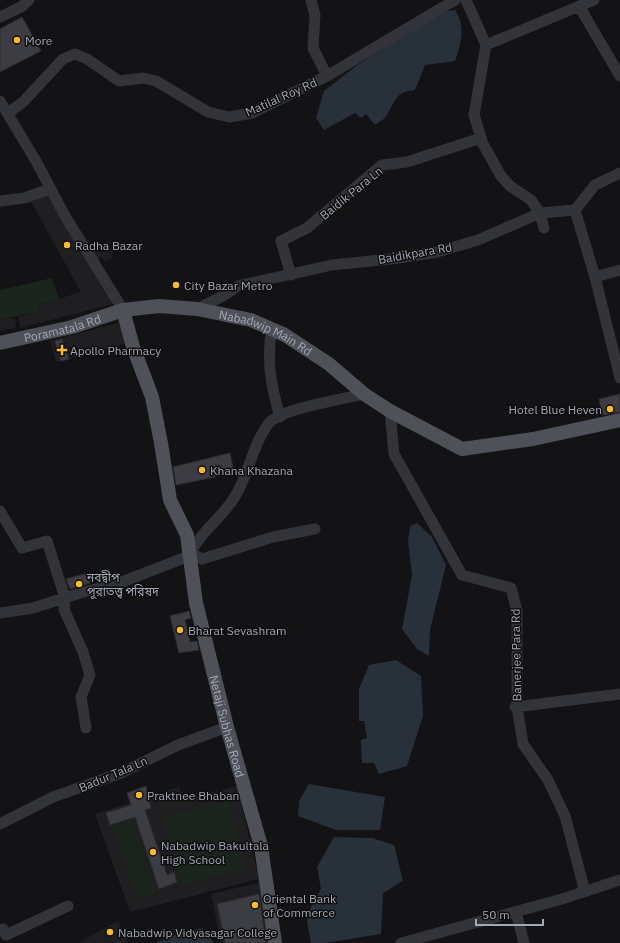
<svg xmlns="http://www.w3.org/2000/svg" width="620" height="943" font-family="'IBM Plex Sans','Noto Sans Bengali',sans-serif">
<rect width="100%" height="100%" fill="#131214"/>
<path fill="#1f1e21" d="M49 192 113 304 20 328 18 317 39 311 38 305 81 292 29 198Z
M107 245 109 249 112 248 114 251 111 253 113 257 105 262 102 256 96 260 92 253Z
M2 317V320L15 318 16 328 0 331V318Z
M121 322 127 343 56 362 50 341Z
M237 786 259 879 130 912 95 814 179 787 183 800Z
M261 882 272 943H221L211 894Z
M118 921 128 943H78Z"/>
<path fill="#1c241e" d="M52 278 59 299 38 304 39 311 2 320V317L0 318V290Z
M230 800 245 870 181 885 162 817Z
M132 819 157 893 137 898 112 826Z"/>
<path fill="#283139" d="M455 10C466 26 461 45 455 61L425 65 415 90C395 92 396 100 387 115 385 119 379 122 375 125L366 114 361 118 355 113 324 130 316 118 324 91 356 66 442 12Z
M417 523 432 537 446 565 430 630 429 656 417 649 402 629 412 575 408 541 410 526Z
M396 660 421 676 423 716 407 766 379 774 374 763H362L361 740 367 738 364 721H359V689L369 665Z
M309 784 385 797 380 830H336L298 816 299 801Z
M334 837 372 838 394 845 403 881 383 893 381 934 325 943H311L307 922 309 911 321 889 317 867Z
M202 928 214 943H155L175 935Z"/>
<path fill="#3c3d42" stroke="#2d2c30" d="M22 17 41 51 0 72V29Z
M62 339 69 359 61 361 55 341Z
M620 394V412L602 415 599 399Z
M230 453 234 473 176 485 173 467Z
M88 573 90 583 70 589 66 579Z
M189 611 191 618 185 620 190 642 197 641 199 650 179 653 170 616Z
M146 786 151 808 145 810 167 875 174 872 177 882 159 889 135 817 110 825 106 813 131 805 127 793Z
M259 894 266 943H225L217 904Z"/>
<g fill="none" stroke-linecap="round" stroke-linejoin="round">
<path stroke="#33343a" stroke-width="11" d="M311 0 315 15 313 48 327 76
M466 0 486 45 474 115 483 144 501 176 510 186 531 200 540 213 544 228
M579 6 620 76
M0 17 21 7 29 0
M486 45 594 0
M0 101 36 161 65 216 123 310
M8 113 23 102 63 59 75 54 87 59 119 81 143 78 156 81 208 112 229 117 252 113 327 76 455 0
M0 201 24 198 50 189
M575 210 595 277 620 378
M291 275 281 241 307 228 382 165 407 162 481 138
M595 277 620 270
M197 309 223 296 238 286 332 265 399 258 437 252 478 240 540 213 575 210 595 185 620 173
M272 328C266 360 271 386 280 417
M390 411 394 454 462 575 511 588 517 611V707L523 744 548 780 565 816 585 892
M0 511 22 548 47 541 65 598 64 609 83 652 90 675 81 697 86 728
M189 556C199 533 221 519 234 498 249 475 252 445 269 423 280 409 344 399 364 394
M0 613 33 608 80 593 119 583 189 556 194 555 202 559 273 537 315 529
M515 707 620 694
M0 824 53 797 121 773 178 745 227 727
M516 912 524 943
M0 931 3 929 6 935 68 906
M401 943 562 899 620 880"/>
<g stroke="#4f5159" stroke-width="14">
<path id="s1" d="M123 310 133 347 152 397 161 443 170 500 187 535 196 603 227 727 261 846 275 943"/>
<path id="s2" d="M0 343 72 327 123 310 159 306 197 309 251 320 285 335 329 364 364 394 390 411 462 449 533 439 620 420"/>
</g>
</g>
<g fill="#fcbb23" stroke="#0e0e0f" stroke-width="1.5">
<circle cx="17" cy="40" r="4"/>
<circle cx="67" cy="245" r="4"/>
<circle cx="176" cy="285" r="4"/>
<path d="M60 344h4v4h4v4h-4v4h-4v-4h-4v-4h4z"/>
<circle cx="610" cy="409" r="4"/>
<circle cx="202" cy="470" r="4"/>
<circle cx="79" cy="584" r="4"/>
<circle cx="180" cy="630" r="4"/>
<circle cx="139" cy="795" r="4"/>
<circle cx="153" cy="852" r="4"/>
<circle cx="255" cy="905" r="4"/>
<circle cx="110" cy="932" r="4"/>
</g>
<g text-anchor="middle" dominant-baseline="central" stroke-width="3" stroke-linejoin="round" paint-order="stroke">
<g font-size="12" fill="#a3a8b6" stroke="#0e0e0f" text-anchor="start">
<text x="25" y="40">More</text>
<text x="75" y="245">Radha Bazar</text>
<text x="184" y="285">City Bazar Metro</text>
<text x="70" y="350">Apollo Pharmacy</text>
<text x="602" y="409" text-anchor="end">Hotel Blue Heven</text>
<text x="210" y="470">Khana Khazana</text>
<text x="87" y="577">নবদ্বীপ<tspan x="87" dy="14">পুরাতত্ত্ব পরিষদ</tspan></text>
<text x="188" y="630">Bharat Sevashram</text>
<text x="147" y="795">Praktnee Bhaban</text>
<text x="161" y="845">Nabadwip Bakultala<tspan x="161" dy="14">High School</tspan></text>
<text x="263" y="898">Oriental Bank<tspan x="263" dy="14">of Commerce</tspan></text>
<text x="118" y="932">Nabadwip Vidyasagar College</text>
</g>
<g font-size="12" fill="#a3a8b6" stroke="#0e0e0f">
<text transform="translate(281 97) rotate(-24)">Matilal Roy Rd</text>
<text transform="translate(351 193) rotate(-39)">Baidik Para Ln</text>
<text transform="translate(415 253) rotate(-10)">Baidikpara Rd</text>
<text stroke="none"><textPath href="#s2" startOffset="64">Poramatala Rd</textPath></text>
<text stroke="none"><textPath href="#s2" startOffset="275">Nabadwip Main Rd</textPath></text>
<text transform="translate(516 655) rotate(-91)">Banerjee Para Rd</text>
<text stroke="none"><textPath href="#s1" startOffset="431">Netaji Subhas Road</textPath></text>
<text transform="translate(113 774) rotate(-23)">Badur Tala Ln</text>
</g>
</g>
<path d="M476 919v6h67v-6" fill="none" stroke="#a3a8b6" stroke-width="2"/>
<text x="482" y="919" font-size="12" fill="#a3a8b6" stroke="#0e0e0f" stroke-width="3" paint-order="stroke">50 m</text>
</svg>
